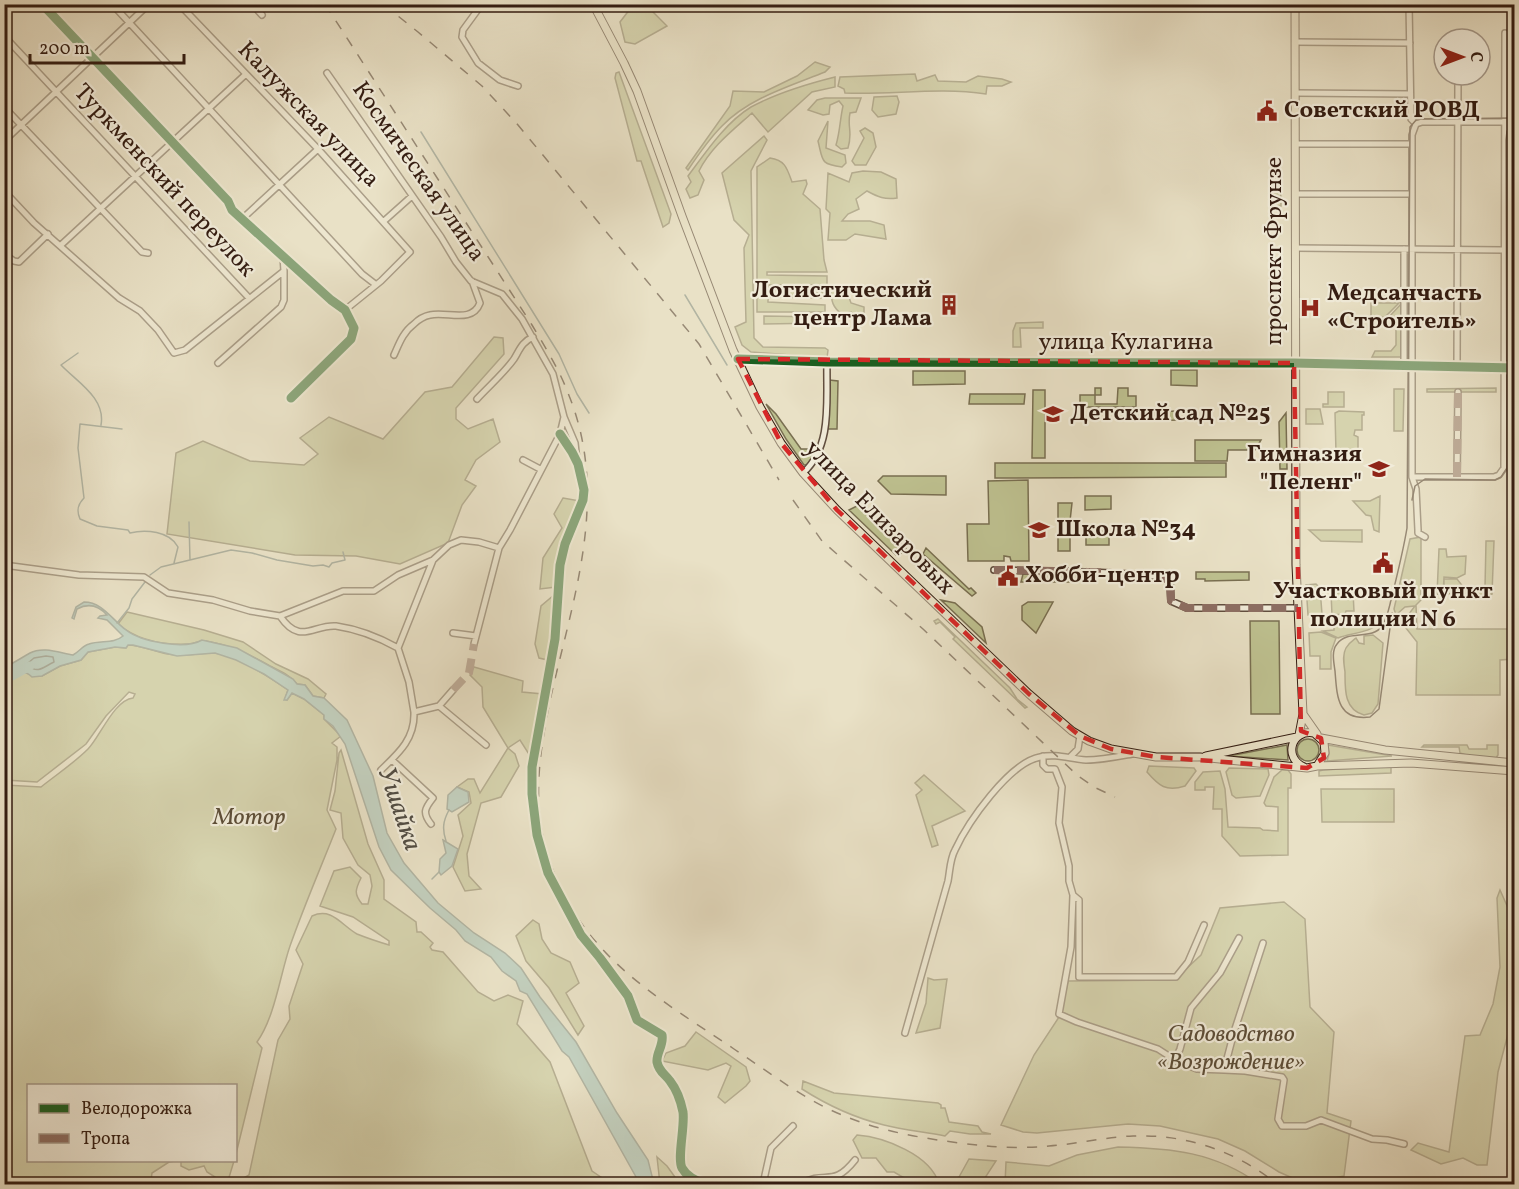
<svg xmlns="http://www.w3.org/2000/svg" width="1519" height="1189" font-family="Vollkorn,serif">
<rect width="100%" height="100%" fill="#e9e1c6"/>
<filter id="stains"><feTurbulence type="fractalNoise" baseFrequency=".00333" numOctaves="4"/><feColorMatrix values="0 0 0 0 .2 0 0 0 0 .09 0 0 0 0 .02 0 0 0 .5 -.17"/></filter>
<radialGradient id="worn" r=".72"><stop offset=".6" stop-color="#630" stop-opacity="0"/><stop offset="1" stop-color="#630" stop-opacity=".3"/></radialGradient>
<path fill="#bec190" stroke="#796f51" stroke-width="1.5" d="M642 5H646L667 26 635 44 625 42 620 22 630 9Z
M815 62 830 67 825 72C790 86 749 98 722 126 709 139 698 155 688 170L686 168 730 106 733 91 764 92 797 76Z
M619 72 671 214 669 223 663 227 641 161H637L615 78 616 73Z
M915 74 917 81 935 75 938 81 966 82 978 76 1002 79 1011 82 1002 86H987L986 94C939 87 892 95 845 93L844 89 838 86 840 77Z
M835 77V87L812 92 768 132 752 113C732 131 711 147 699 171L704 180 698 195 690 198 686 189 691 182 688 176C706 152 725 123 751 107 777 93 807 84 835 77Z
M897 96 899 102 896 114 878 117 872 110 874 97Z
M825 98H861L856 112 850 113C847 127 853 132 848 148L841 149 836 145C840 132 840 119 843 106L839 101 830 105 829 114 823 115 808 110 817 100Z
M828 121 826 148 845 155 846 163 842 167C820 164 823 161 818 141Z
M865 128 873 133 876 147 866 165H855L852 161 864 138 860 131Z
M764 136 767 140 751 171 754 338 763 347 825 348 828 350 827 358 751 352 742 345 735 327 746 322 744 248 749 235 734 220 722 173Z
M770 158C785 160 787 168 792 182L806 180 807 184 803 194 820 209 824 260 827 272H767V275L827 276V285H768V290L826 292V298L768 297V302L825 305V312H757V167Z
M1272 165H1280L1281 206H1272Z
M863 171 881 172 896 179 897 198C885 200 878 197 867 191L856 199 859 209 848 214 842 221H870L884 225 886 239 855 234 846 240H828L830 213 826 209 828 173 849 182 852 173Z
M831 290 847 292 851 303 864 307V319L858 318 851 312 842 314C833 308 831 301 831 290Z
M1371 303H1399L1385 317 1371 318Z
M1402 303V357H1372L1375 351H1391L1396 345V320L1388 318Z
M764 316 823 317 825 319V323L764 324Z
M1043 322V328H1020L1021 347H1013V331L1016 323Z
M494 337 503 338 504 354 456 408V419L468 429 493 419 500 442 476 460 465 480 476 486 462 505 448 543 400 564 356 556 295 555 167 534 176 453 203 441 250 461 304 465 318 454 300 438 329 417 383 439 425 392 452 387Z
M1171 370H1197V386L1171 385Z
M913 371H965V384L913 385Z
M829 380 838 381 837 429H828Z
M1095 388H1101V395H1095V404H1117L1118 388H1128V396H1136V407H1080V395H1095Z
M1496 388V392H1427V389Z
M1394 389H1404L1403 431H1394Z
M1033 390H1045V458H1032Z
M1328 392H1344V407H1323V404H1328Z
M970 394H1025L1024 404H969Z
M766 404 776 414 801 449H815L818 452 808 465H804L786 439Z
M1306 409H1320L1323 424H1306Z
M1177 411V420L1147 421V412Z
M1339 411 1364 412V415H1362V430H1355L1354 435 1358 437V451H1339L1336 453 1335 413Z
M1286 413 1287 469H1280L1279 422Z
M1195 440H1261L1255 450H1228L1227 461H1195Z
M995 463H1226V477L995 478Z
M883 476H946V495L891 494 878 481Z
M1028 480 1029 561H1011L1010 557 1004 556V561H968L967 524H989L988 481Z
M1085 496H1111V509L1085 510Z
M1380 496 1379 532 1374 530 1371 516 1366 515 1353 501H1370Z
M563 498 580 501 560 549 556 587 540 589 543 558 562 528 554 514Z
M1058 503H1072L1070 521H1058Z
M859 505C873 521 890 533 906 548L902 553 896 555 849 510Z
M1309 530H1362V542L1321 541Z
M1058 531H1070V551H1058Z
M1086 531H1109V545H1086Z
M1421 537V600L1416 605 1417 629H1514V659L1500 660V695H1416L1417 642 1402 623 1415 606 1405 607 1396 615 1394 609 1410 539Z
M1486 541H1494L1492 594 1478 596V587H1485Z
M926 548 969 589 971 588 976 593 972 596 923 554Z
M1439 549H1446L1447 557 1466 556 1465 574 1457 578 1444 577 1443 595 1437 594Z
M1196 572H1249V580L1205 581V579H1196Z
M1023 574H1078L1079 582H1021Z
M1444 579H1457L1468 593 1444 594Z
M1316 584 1320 588 1322 614 1308 615 1306 585Z
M1353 592 1354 611H1346L1345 614 1332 615 1331 593Z
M554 595 548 660 539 658 535 644 541 606Z
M941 600 955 603 982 627 986 643Z
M1028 602H1053L1036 633 1022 620V606Z
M127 612 204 630 243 642 276 664 308 679 326 694 324 698 313 696 305 685 297 684C290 675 280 671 270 666 249 654 230 645 206 641 200 640 195 644 188 644 163 645 138 641 118 624Z
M938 619 1010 688 1017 699 1027 707 1025 708 953 639 955 637 940 622 936 624 934 621Z
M1250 621H1279L1280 714H1251Z
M1379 623C1370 633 1351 633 1338 638L1323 631 1334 630V626Z
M1321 632 1336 638 1331 652V669H1320V656H1310L1309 633Z
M1373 635 1383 643 1378 704 1372 713 1364 715C1344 710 1345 689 1345 672 1344 664 1342 655 1346 648 1349 643 1352 641 1356 638L1359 643 1364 644V636Z
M128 645C141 645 155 652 168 654 184 657 199 653 214 653 234 654 272 679 288 690L285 699 287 700 292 693 304 699 324 715V719L341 736 332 743 337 747V760L327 810 336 829C321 867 304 906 290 946 280 975 275 1017 257 1042L262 1048 236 1154V1086H28V1160L175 1161 169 1162 152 1173 151 1180 147 1183 139 1184H5V785L41 787C56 775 74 763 88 749 100 737 114 700 133 698L135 694 129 692 106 716 86 744 37 782 5 780V676L15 671 42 676 60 666 81 660 88 652 115 647 126 648Z
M474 667 523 681 522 692 543 694 532 759 520 740 508 748 515 754 519 766 501 797 481 803 467 854 469 876 481 889 465 891 453 867 463 836 458 815 471 803 469 792 457 787 468 779H474L480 793 508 748 483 707 482 687 470 675Z
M1297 750a11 11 0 1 1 22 0a11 11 0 1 1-22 0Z
M1287 745 1288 760 1229 756Z
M1328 745 1392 756 1327 761 1329 754Z
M1424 745H1467L1469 749H1487V745H1498V755L1496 758H1476L1460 753 1459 747H1422Z
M341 750 368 844 384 880V899L416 922 417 932H421L433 943 430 947 432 950 443 952 478 992 494 1001 508 995 523 1001 517 1024 550 1062 592 1171 611 1184H241L242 1179 249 1175 278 1040 290 1019 289 1006 303 964 296 950 312 916C332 907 341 925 357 934 367 938 379 942 389 945V941L353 917 320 906 334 871 350 867 361 878C355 890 354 894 362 904H368L372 886 370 875 358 865 343 838 341 813 330 810 335 791 339 753Z
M1149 766 1194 768 1196 771 1185 786C1166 792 1159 786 1147 772Z
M1391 766V773L1319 776V771L1323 770Z
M1229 768 1268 769 1269 775 1260 796 1236 798 1232 795 1226 772Z
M1282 770H1288L1291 774V788H1288V855L1240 856 1222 836V809H1213L1214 787H1205V790H1195V782L1203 772 1220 771 1225 789 1228 827 1260 828 1263 830 1278 831V807L1266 806 1264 803 1274 777Z
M924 775 965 811 932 826 938 845 932 847 916 795 922 790 915 783Z
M1321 789H1394V822H1322Z
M1500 890 1513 919H1514V1011L1498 1072 1487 1165H1477L1463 1158 1441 1164 1411 1150 1418 1143 1449 1152 1465 1036 1480 1035 1493 1004 1500 967 1497 898Z
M1284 902 1305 919 1310 1007 1334 1032 1327 1113 1351 1121 1344 1176 1306 1184 1279 1172 1245 1151 1218 1139 1160 1126 1128 1124 1037 1133 1023 1132 1001 1125 1034 1055 1061 1014 1068 981 1174 980 1201 955 1220 908Z
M533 920 539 924 542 939 551 953 570 962 579 983 566 993 584 1026 578 1035 549 988 526 961 516 936Z
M928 978 934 980 947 979 940 1028 916 1033 926 1003Z
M696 1032 746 1067 750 1081 746 1086 725 1103 718 1097 731 1066 726 1063 708 1070 662 1061 666 1053 685 1046Z
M803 1081 834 1093 938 1103 941 1105V1108H945L949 1122 978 1126 982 1132 991 1134H970L950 1131 945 1136C925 1132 904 1130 884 1125 855 1118 827 1105 802 1089Z
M857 1135C884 1137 931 1155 939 1184H905L906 1179 894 1172H887L876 1158H862L853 1140Z
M1118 1147C1171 1148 1215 1152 1259 1184H1005L1006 1162 1049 1166 1077 1155Z
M657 1157 667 1166 680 1184H660Z
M969 1159 996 1161 981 1184H951V1181L959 1177Z
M181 1161V1160L234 1161 227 1184H215V1177L207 1172 204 1166 189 1170 181 1166Z"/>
<path fill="#97bdb8" stroke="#6f7d76" stroke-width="1.5" d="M84 602C103 602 112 620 126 630 141 642 185 650 202 640L237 648 293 679 297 684 305 685 313 696 324 698 347 720 373 776 387 833 404 863 438 903 474 933 505 953 521 968 540 997 576 1042 617 1113 648 1160 654 1184H640L569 1057 562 1051 527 994 520 991 516 981 502 971 491 957 465 941 456 930 430 908 391 870 379 847 345 744 333 726 324 719V715L304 699 292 693 287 700H284L288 690 264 674 236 660 215 653 177 656 133 645H128L126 648 115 647 88 652 81 660 60 666 42 676 32 677C24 669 14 671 5 676V667C14 663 21 658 30 653 43 646 60 653 73 655 80 651 82 646 89 644 101 640 114 644 123 636L107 620 98 618 100 616 107 615C98 605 88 603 77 609L74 619 72 618 76 607Z
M457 787 468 792 469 802 452 812 447 809 448 795Z
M443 840 458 849 452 866 441 875 439 872 440 859 446 853Z"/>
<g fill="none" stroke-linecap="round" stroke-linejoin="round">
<path stroke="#666d65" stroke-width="1.5" d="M46 656 53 657 54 662C43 667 39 674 28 666V663L34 658Z"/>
<path stroke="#6f7d76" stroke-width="1.5" d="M421 132 559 354 577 394 589 413
M685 295 727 365
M78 353 61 365C77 382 106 398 101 425
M122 429 80 424 78 448 84 498C78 504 76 510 80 519L97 526 128 530 130 533C145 529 170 531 178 547L174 563
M189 522 190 560
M150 575 161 567 231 550 252 553 277 560 313 566 323 565 329 567 332 563 345 560 343 552
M117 623 129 608 132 599 145 582
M446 841C442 829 443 821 449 810
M432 879 439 872"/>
<path stroke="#97bdb8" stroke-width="9" d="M4 677 12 676 30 666"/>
<g stroke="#614e3f" stroke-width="8">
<path id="minor" d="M42 4 228 201 232 210 331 300 345 310 354 328 351 339 291 398
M112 4 362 274 375 284
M179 4 318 149 410 252 381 281 345 310
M252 4 262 15
M482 4 463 30 462 37 478 63 500 80 518 86
M1409 4 1411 119 1416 124 1412 135V477L1416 489 1418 530V533L1425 537
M4 36 249 298
M1295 42 1410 43
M327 73 441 237 456 262 471 281 502 294 522 319 553 374 564 417 560 434 510 530 499 548 474 644
M1295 93 1410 94
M4 107 142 252 148 253
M1416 124 1422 122H1514
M4 141 149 4
M1295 144H1412
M4 191 34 223 119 298 140 311 158 330 174 353 185 350 284 271 283 256
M1295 194H1412
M242 219 318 149
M384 221 412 196
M61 245 245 75
M1295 248 1503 250
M1404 249V366
M4 254 14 261 19 262 48 234
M394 355C399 344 403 332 414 324 418 320 425 316 430 315 447 311 472 324 480 303L472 281
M738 359 827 362 1294 363 1514 368
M218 363 281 307 284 300V271
M1457 366 1458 75
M477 399C489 386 504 373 514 359 520 349 522 342 533 337
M564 417 575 443 577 461
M560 434 572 452 578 464 584 490 583 500 565 544 560 565 555 639 532 767V794L537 835 548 873 581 935 600 958 628 996 637 1020 662 1035C664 1045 656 1053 657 1062 659 1072 665 1074 670 1081 677 1090 681 1102 683 1112 685 1127 677 1158 682 1168 687 1177 696 1181 705 1184
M523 460 540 469
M803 473C833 446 826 400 827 362
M1412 477H1494L1499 475 1504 468 1505 33
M1457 477 1458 392
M4 565 79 575 144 577 168 593 213 600 250 611 280 616C300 646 314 624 336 626 357 629 380 638 398 648
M994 570C1050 571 1107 571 1163 577L1170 581 1171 601 1187 608H1298
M280 616 343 591H374L398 575 433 560
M453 633 476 636
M439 706 486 745
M414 712 409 682 398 648 433 560 449 545 461 540 479 542 499 548
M1043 756V765L1047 769H1055L1062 787 1059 823 1069 866V881L1073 895 1079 900V977H1176L1188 962 1204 925
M1070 757 1078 749 1080 736
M392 760 433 798C425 808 422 813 431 824
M381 770C400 752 415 738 414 712L439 706 453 690
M1073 895 1071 947 1059 1014 1077 1022 1158 1049 1175 1060 1197 1069 1224 1070 1234 1032 1263 943
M905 1033 948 881C950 870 950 859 955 850 968 822 1009 763 1040 757 1056 753 1070 759 1086 760 1102 760 1116 757 1132 754
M1175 1060 1180 1049 1191 1008 1220 973 1239 938
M1224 1070 1245 1071 1282 1077 1284 1080 1278 1119 1282 1126H1306L1321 1120 1372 1139 1387 1140 1404 1144
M763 1184 771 1148 793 1126
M801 1184C826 1169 832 1189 855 1160"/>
</g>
<g stroke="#341d12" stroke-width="9">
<path id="major" d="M593 4 624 63 637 91 682 216 733 350 760 407 781 443 803 473 837 510 1029 694 1072 731 1089 741 1111 749 1156 757H1200L1307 768 1317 766 1325 753 1324 742 1314 733C1291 729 1283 758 1304 767
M1295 4 1296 565 1303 714 1299 735
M1303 714 1317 734
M1321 738 1385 750 1514 763
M1206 756 1297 737
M1317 766 1411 763 1514 771"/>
</g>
<use href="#minor" stroke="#f1ecda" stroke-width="5"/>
<use href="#major" stroke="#e9e1c6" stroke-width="7"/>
<path stroke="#341d12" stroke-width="1.5" d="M1412 500 1415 486 1425 479 1495 480 1501 477 1507 468 1506 140 1507 131 1514 124
M1392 613 1379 709 1370 717C1337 721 1337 696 1335 671 1334 663 1331 651 1337 644 1347 629 1372 641 1382 626 1387 619 1389 608 1391 600 1397 576 1403 552 1407 528L1410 127 1417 119H1422L1514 118"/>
<path stroke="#341d12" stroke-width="1.5" stroke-dasharray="10 10" stroke-linecap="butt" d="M325 4 532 325C545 347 559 369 568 393 610 495 574 595 551 696 540 749 531 803 548 856 580 955 654 995 734 1049 769 1072 803 1099 842 1115 886 1134 939 1141 986 1146 1006 1148 1029 1148 1049 1146 1077 1144 1105 1137 1133 1136 1186 1134 1236 1151 1277 1184
M383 4 418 32 482 86 518 125 699 344 779 480
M793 500 822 541 923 629 1078 776 1096 788 1115 797"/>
<path stroke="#8d6e63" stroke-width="8" stroke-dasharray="15 8" stroke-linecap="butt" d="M1457 477 1458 392
M994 570C1050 571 1107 571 1163 577L1170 581 1171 601 1187 608H1298
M453 690 469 673 474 644"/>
<g stroke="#f1ecda" stroke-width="13">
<path id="cycleway" d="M42 4 228 201 232 210 331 300 345 310 354 328 351 339 291 398
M738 359 827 362 1294 363 1514 368
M560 434 572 452 578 464 584 490 583 500 565 544 560 565 555 639 532 767V794L537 835 548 873 581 935 600 958 628 996 637 1020 662 1035C664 1045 656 1053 657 1062 659 1072 665 1074 670 1081 677 1090 681 1102 683 1112 685 1127 677 1158 682 1168 687 1177 696 1181 705 1184"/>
</g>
<use href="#cycleway" stroke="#1b5e20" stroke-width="9"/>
</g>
<path d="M0 0H1519V1189H0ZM738 359 1294 363 1301 731 1321 738 1324 758 1307 768 1156 757 1111 749 1080 736 1029 694 837 510 781 443Z" fill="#e9e1c6" fill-opacity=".55" fill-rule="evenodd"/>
<path fill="none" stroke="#d62828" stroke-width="4.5" stroke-dasharray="12 8" stroke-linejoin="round" d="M738 359 1294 363 1301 731 1321 738 1324 758 1307 768 1156 757 1111 749 1080 736 1029 694 837 510 781 443Z"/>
<defs>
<g id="civic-bare" transform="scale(1.62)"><path d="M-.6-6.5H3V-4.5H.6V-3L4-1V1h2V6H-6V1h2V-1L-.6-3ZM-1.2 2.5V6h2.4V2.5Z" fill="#8f2418" stroke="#f1ecda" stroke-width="2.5" paint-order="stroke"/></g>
<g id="building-bare" transform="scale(1.62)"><path d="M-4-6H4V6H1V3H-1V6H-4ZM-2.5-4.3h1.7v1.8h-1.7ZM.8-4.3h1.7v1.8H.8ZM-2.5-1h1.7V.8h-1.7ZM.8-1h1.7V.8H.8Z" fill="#8f2418" stroke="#f1ecda" stroke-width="2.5" paint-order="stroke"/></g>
<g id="hospital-bare" transform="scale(1.62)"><path d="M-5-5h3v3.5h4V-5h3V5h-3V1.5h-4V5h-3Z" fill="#8f2418" stroke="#f1ecda" stroke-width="2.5" paint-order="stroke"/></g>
<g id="school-bare" transform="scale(1.62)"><path d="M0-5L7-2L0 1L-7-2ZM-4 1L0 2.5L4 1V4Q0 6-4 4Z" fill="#8f2418" stroke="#f1ecda" stroke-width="2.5" paint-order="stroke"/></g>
</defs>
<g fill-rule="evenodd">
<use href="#civic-bare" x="1267" y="111"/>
<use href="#building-bare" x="949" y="305"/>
<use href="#hospital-bare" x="1310" y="308"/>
<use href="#school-bare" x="1053" y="414"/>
<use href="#school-bare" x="1379" y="469"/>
<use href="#school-bare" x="1039" y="530"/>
<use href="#civic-bare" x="1383" y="563"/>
<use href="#civic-bare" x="1008" y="576"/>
</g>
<g text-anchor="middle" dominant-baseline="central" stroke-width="4.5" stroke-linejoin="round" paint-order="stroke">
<g font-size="24" font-weight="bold" fill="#341d12" stroke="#f1ecda" text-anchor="start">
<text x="1284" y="111">Советский РОВД</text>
<text x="932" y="291" text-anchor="end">Логистический<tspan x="932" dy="28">центр Лама</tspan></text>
<text x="1327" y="294">Медсанчасть<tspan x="1327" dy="28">«Строитель»</tspan></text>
<text x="1070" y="414">Детский сад №25</text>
<text x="1362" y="455" text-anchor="end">Гимназия<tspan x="1362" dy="28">"Пеленг"</tspan></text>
<text x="1056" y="530">Школа №34</text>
<text x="1025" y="576">Хобби-центр</text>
<text x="1383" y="592" text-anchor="middle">Участковый пункт<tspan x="1383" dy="28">полиции N 6</tspan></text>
</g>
<g font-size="24" fill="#341d12" stroke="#f1ecda">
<text transform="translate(308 115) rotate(46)">Калужская улица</text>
<text transform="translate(418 172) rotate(55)">Космическая улица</text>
<text transform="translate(164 181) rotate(47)">Туркменский переулок</text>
<text transform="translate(1275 251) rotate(-90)">проспект Фрунзе</text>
<text x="1126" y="343">улица Кулагина</text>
<text transform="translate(879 518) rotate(46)">улица Елизаровых</text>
</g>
<g font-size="24" font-style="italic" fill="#5d4e38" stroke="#f1ecda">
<text x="249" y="818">Мотор</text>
<text x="1231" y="1035">Садоводство<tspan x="1231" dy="28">«Возрождение»</tspan></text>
</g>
<g font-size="26" font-style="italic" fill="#524d44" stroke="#f1ecda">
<text transform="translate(399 809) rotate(71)">Ушайка</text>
</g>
</g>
<rect width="1519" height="1189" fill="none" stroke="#e9e1c6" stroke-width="24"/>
<rect x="6" y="6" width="1507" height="1177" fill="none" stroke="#341d12" stroke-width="3"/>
<rect x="12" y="12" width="1495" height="1165" fill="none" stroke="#341d12" stroke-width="1.5"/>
<rect x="27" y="1084" width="210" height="78" fill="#f1ecda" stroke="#a5998a" stroke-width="1.5"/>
<rect x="39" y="1104" width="30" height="9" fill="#1b5e20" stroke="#a5998a" stroke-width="1.5"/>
<text x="81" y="1114" font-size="18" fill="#341d12">Велодорожка</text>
<rect x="39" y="1134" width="30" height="9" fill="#8d6e63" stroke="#a5998a" stroke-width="1.5"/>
<text x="81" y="1144" font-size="18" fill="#341d12">Тропа</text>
<g transform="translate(1462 57) rotate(90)"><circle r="28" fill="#f1ecda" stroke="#a5998a" stroke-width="1.5"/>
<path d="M0-4.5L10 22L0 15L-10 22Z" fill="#8f2418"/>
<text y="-9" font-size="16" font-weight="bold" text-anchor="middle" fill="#341d12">С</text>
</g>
<path d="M30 54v9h154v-9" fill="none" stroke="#341d12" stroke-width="3"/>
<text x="39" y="54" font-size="18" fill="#341d12" stroke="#f1ecda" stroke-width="4.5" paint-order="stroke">200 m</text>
<rect width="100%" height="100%" filter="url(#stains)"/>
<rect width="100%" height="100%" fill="url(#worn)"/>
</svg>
